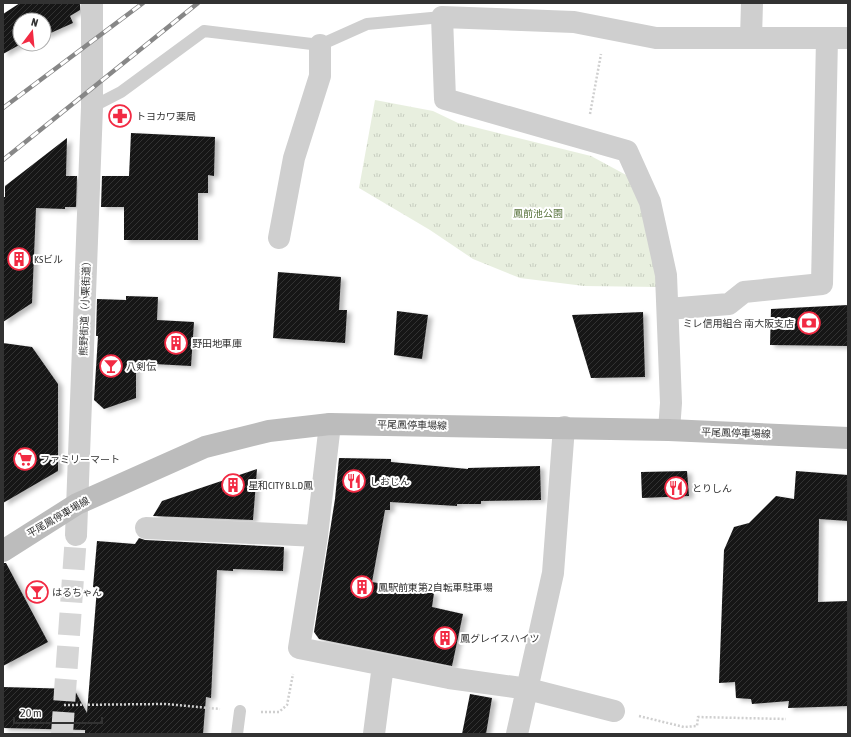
<svg xmlns="http://www.w3.org/2000/svg" width="851" height="737" font-family="'Asap Condensed','Noto Sans JP',sans-serif">
<defs>
<pattern id="grass-tufts" width="24" height="20" patternUnits="userSpaceOnUse"><rect width="24" height="20" fill="#e8efdf"/><path d="M3 7l-1-3M5 7V3M7 7l1-3M15 17l-1-3M17 17v-4M19 17l1-3" fill="none" stroke="#c7cdc0"/></pattern>
<pattern id="building-hatch" width="6" height="6" patternUnits="userSpaceOnUse"><rect width="6" height="6" fill="#191919"/><path d="M-1 1l2-2M0 6l6-6M5 7l2-2" fill="none" stroke="#323232"/></pattern>
<filter id="shadow"><feDropShadow dx="4.5" dy="2.5" stdDeviation="2" flood-color="#0004"/></filter>
</defs>
<rect width="100%" height="100%" fill="#fff"/>
<path fill="url(#grass-tufts)" d="M375 100 433 111 458 123 591 156 628 176 642 210 658 287 584 286 520 278 473 259 430 230 359 188Z"/>
<path fill="url(#building-hatch)" filter="url(#shadow)" d="M20 3H80V10L70 16 73 23 44 36V20H20L21 44 3 54V14Z
M131 133 215 137 214 176 208 175V193H198V240H124V207H101L102 176H129Z
M67 138 66 176H77L76 207H65V209L36 208 32 303 3 322V197H5V186Z
M278 272 341 277 339 310H347L345 343 273 338Z
M126 296 158 297 157 320 194 322 191 366 136 363V398L104 409 94 400 98 336H96L97 299 126 300Z
M848 305V346L770 345 771 309Z
M397 311 428 315 422 359 394 355Z
M643 312 645 377 591 378 572 315Z
M3 343 32 347 58 384V471L3 503Z
M339 458 391 459V462L468 469V468L540 466 541 500 481 501V504H457V506L390 502V510H385L372 582 434 593 432 607 463 614 452 666 319 639 314 632 335 499Z
M257 469 253 520 153 516 162 501Z
M687 471 689 496 642 498 641 472Z
M796 471 848 475V521L819 519 818 602 848 601V706L788 708 789 701 752 704 751 699 736 698 735 682 719 683 724 550 734 527 749 523 776 496 794 499Z
M139 538 145 540 284 547 283 571 233 569V571L217 570 211 698 206 697 203 734H85V730L3 728V687L74 689 87 713 97 588 93 587 97 541 135 544Z
M3 563H6L48 642 3 666Z
M470 694 492 698 486 734H462Z"/>
<g fill="none" stroke-linecap="round" stroke-linejoin="round">
<path stroke="#d6d6d6" stroke-width="22" stroke-dasharray="22 11" stroke-linecap="butt" d="M62 734 76 535"/>
<path stroke="#cfcfcf" stroke-width="2.5" stroke-dasharray="2 2" stroke-linecap="butt" d="M590 114 601 54
M64 705 166 704 220 709
M261 712H279L287 705 293 674
M639 716 684 727 697 726 698 717 786 719"/>
<path stroke="#cfcfcf" stroke-width="12" d="M92 107 121 92 204 31 320 45 367 24 442 17
M237 734 240 711"/>
<path stroke="#cfcfcf" stroke-width="22" d="M751 38 752 3
M279 238 294 158 320 76V45
M668 309 729 304 744 292 822 284 827 38
M330 424 317 536 299 648 449 678 528 689 614 711
M669 430 671 403 666 275 650 202 627 151 445 99 442 17 574 22 656 38H848
M146 528 317 536
M76 535 92 107V3
M374 734 383 665
M517 734 553 573 564 427"/>
<path stroke="#bcbcbc" stroke-width="22" d="M3 551 77 504 205 447 269 431 330 424 669 430 848 438"/>
<g stroke="#878787" stroke-width="4.5">
<path id="rail" d="M3 108 143 3
M3 160 198 3"/>
</g>
<use href="#rail" stroke="#fff" stroke-width="3" stroke-dasharray="9" stroke-linecap="butt"/>
</g>
<defs>
<g id="pharmacy-ring" transform="scale(1.15)"><circle r="9.5" fill="#fff" stroke="#f22a43" stroke-width="1.5"/><path d="M-2-6h4v4h4v4h-4v4h-4v-4h-4v-4h4Z" fill="#f22a43"/></g>
<g id="building-ring" transform="scale(1.15)"><circle r="9.5" fill="#fff" stroke="#f22a43" stroke-width="1.5"/><path d="M-4-6H4V6H1V3H-1V6H-4ZM-2.5-4.3h1.7v1.8h-1.7ZM.8-4.3h1.7v1.8H.8ZM-2.5-1h1.7V.8h-1.7ZM.8-1h1.7V.8H.8Z" fill="#f22a43"/></g>
<g id="bank-ring" transform="scale(1.15)"><circle r="9.5" fill="#fff" stroke="#f22a43" stroke-width="1.5"/><path d="M-6-4H6V4H-6ZM0-2.3a2.3 2.3 0 1 0 0 4.6a2.3 2.3 0 1 0 0-4.6Z" fill="#f22a43"/></g>
<g id="bar-ring" transform="scale(1.15)"><circle r="9.5" fill="#fff" stroke="#f22a43" stroke-width="1.5"/><path d="M-6-5H6L.8 .8V4.5H3.5V6h-7V4.5H-.8V.8Z" fill="#f22a43"/></g>
<g id="supermarket-ring" transform="scale(1.15)"><circle r="9.5" fill="#fff" stroke="#f22a43" stroke-width="1.5"/><path d="M-6-5.5h2.5l.6 2H6L4.5 2H-2.5L-4.4-4H-6ZM-1.5 3.2a1.3 1.3 0 1 0 .1 0ZM3 3.2a1.3 1.3 0 1 0 .1 0Z" fill="#f22a43"/></g>
<g id="restaurant-ring" transform="scale(1.15)"><circle r="9.5" fill="#fff" stroke="#f22a43" stroke-width="1.5"/><path d="M-5-6h1v4h1v-4h1v4h1v-4h1v5L-1.5 .5V6h-2V.5L-5-1ZM5-6V6H3V1.5H1.5Q1.5-4 5-6Z" fill="#f22a43"/></g>
</defs>
<g fill-rule="evenodd">
<use href="#pharmacy-ring" x="120" y="116"/>
<use href="#building-ring" x="19" y="259"/>
<use href="#bank-ring" x="809" y="323"/>
<use href="#building-ring" x="176" y="343"/>
<use href="#bar-ring" x="111" y="366"/>
<use href="#supermarket-ring" x="25" y="459"/>
<use href="#restaurant-ring" x="354" y="481"/>
<use href="#building-ring" x="233" y="485"/>
<use href="#restaurant-ring" x="676" y="488"/>
<use href="#building-ring" x="362" y="587"/>
<use href="#bar-ring" x="37" y="592"/>
<use href="#building-ring" x="445" y="638"/>
</g>
<g text-anchor="middle" dominant-baseline="central" stroke-width="4" stroke-linejoin="round" paint-order="stroke">
<g font-size="10" fill="#323232" stroke="#fff" text-anchor="start">
<text x="136" y="116">トヨカワ薬局</text>
<text x="34" y="259">KSビル</text>
<text x="794" y="323" text-anchor="end">ミレ信用組合 南大阪支店</text>
<text x="192" y="343">野田地車庫</text>
<text x="126" y="366">八剣伝</text>
<text x="40" y="459">ファミリーマート</text>
<text x="370" y="481">しおじん</text>
<text x="248" y="485">星和CITY B.L.D鳳</text>
<text x="692" y="488">とりしん</text>
<text x="378" y="587">鳳駅前東第2自転車駐車場</text>
<text x="52" y="592">はるちゃん</text>
<text x="460" y="638">鳳グレイスハイツ</text>
</g>
<g font-size="10" fill="#57723b" stroke="#fff">
<text x="538" y="213">鳳前池公園</text>
</g>
<g font-size="10" fill="#323232" stroke="#fff">
<text transform="translate(85 306) rotate(-88)">熊野街道（小栗街道）</text>
<text transform="translate(412 425) rotate(1)">平尾鳳停車場線</text>
<text transform="translate(736 433) rotate(2)">平尾鳳停車場線</text>
<text transform="translate(58 517) rotate(-30)">平尾鳳停車場線</text>
</g>
</g>
<rect width="851" height="737" fill="none" stroke="#323232" stroke-width="8"/>
<g transform="translate(32 32) rotate(16)"><circle r="19" fill="#ffffff" stroke="#adadad"/>
<path d="M0-3L7 15L0 10L-7 15Z" fill="#f22a43"/>
<text y="-6" font-size="11" font-weight="bold" text-anchor="middle" fill="#323232">N</text>
</g>
<path d="M14 717v6h88v-6" fill="none" stroke="#323232" stroke-width="2"/>
<text x="20" y="717" font-size="12" fill="#323232" stroke="#ffffff" stroke-width="3" paint-order="stroke">20 m</text>
</svg>
